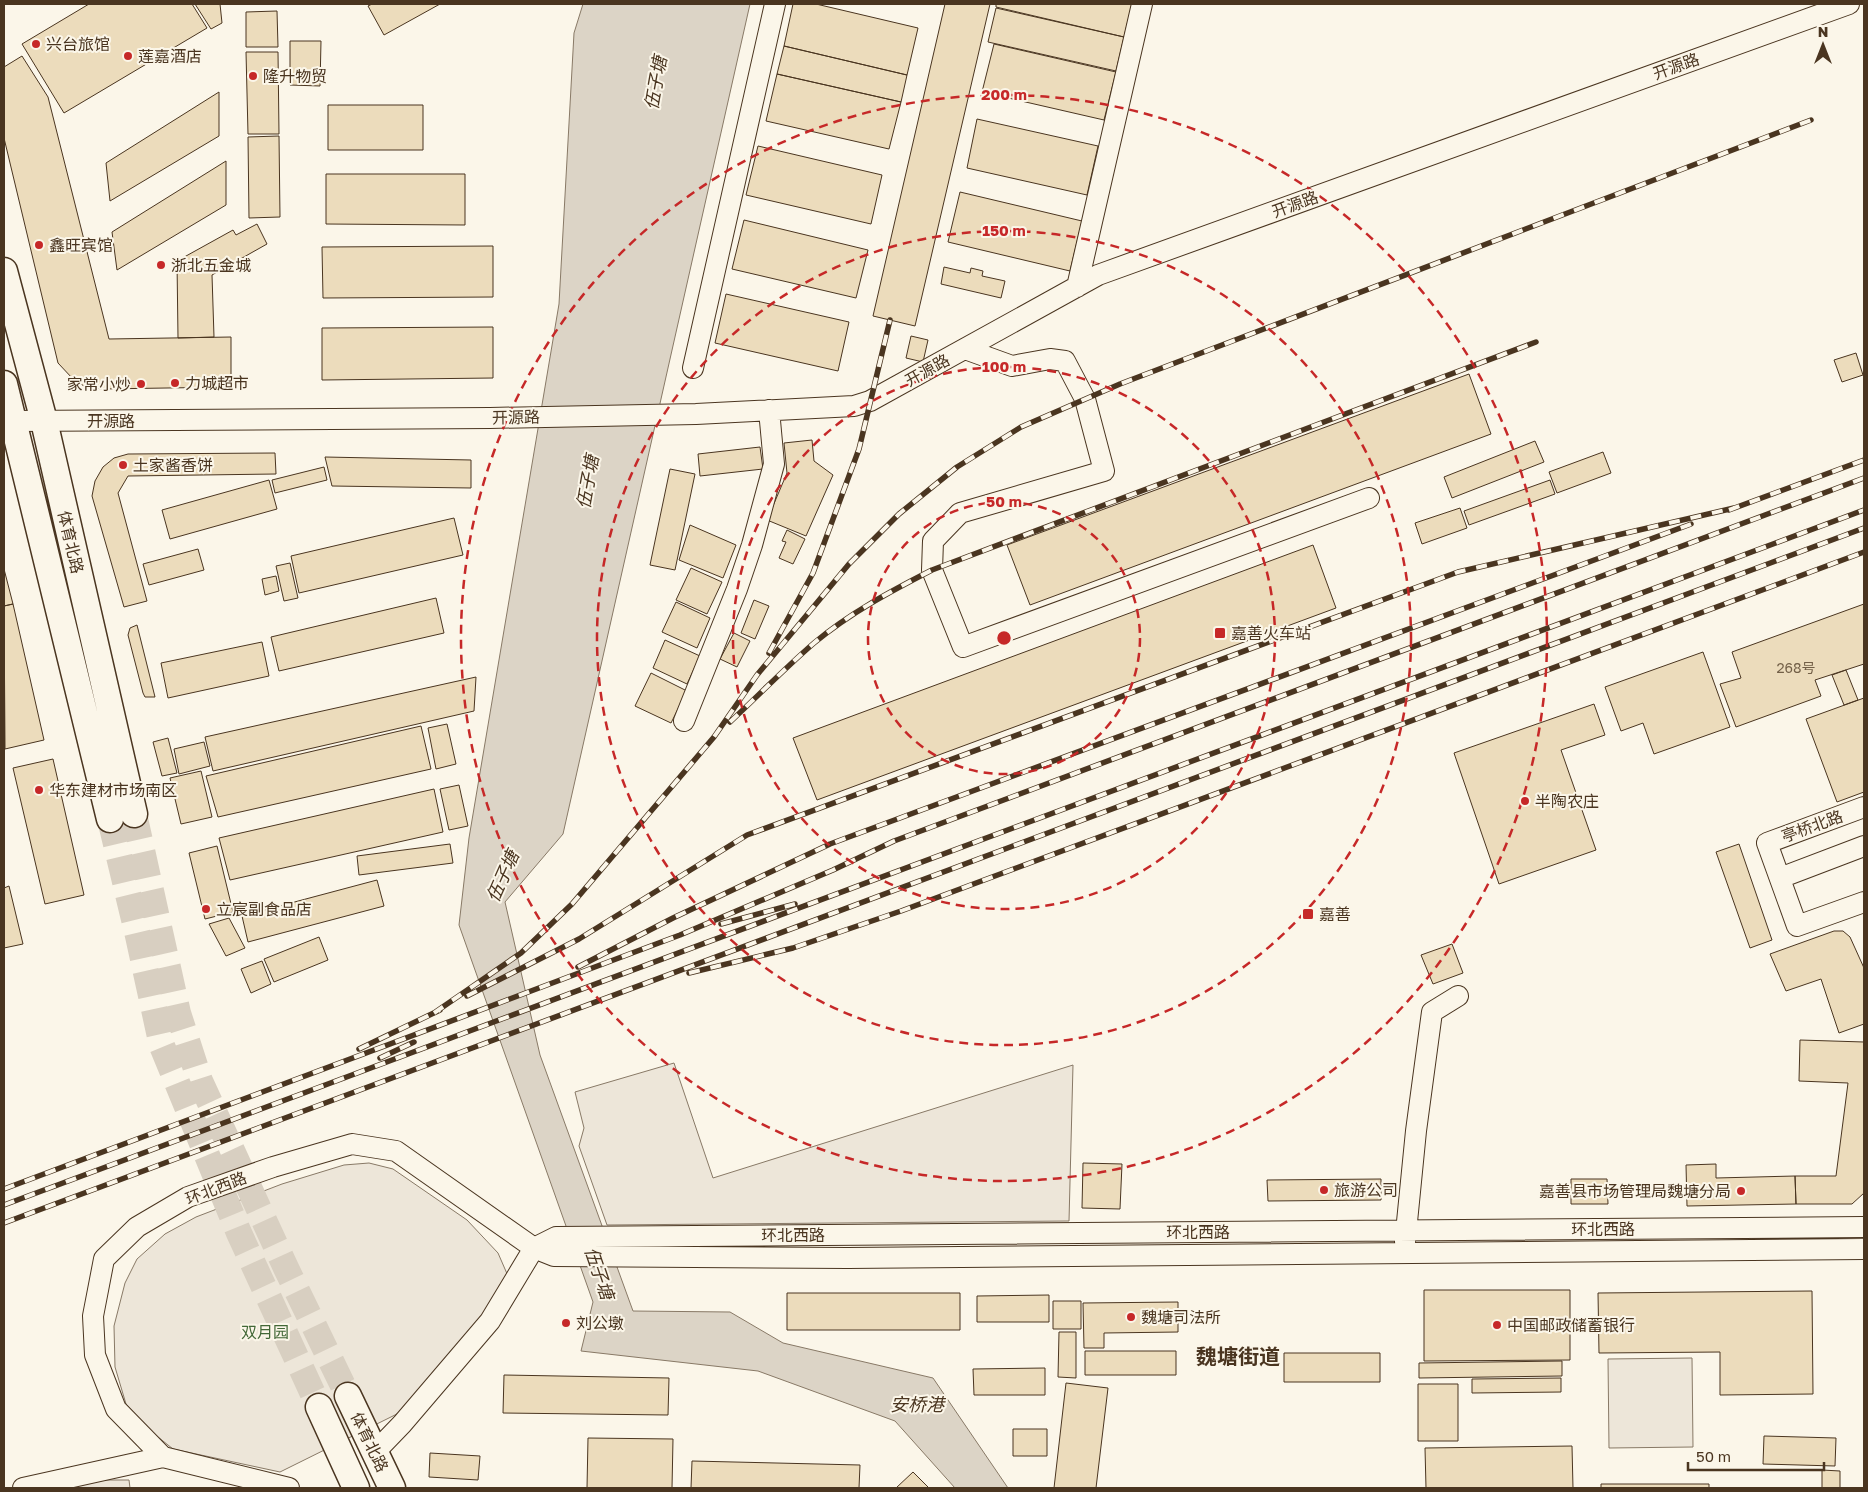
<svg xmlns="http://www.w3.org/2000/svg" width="1868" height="1492" font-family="'Golos Text','Noto Sans SC',sans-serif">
<rect width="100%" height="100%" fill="#fbf6e9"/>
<path fill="#ede6d9" stroke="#887966" d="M674 1063 713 1178 1073 1065 1069 1221 607 1225 579 1146 584 1128 575 1092Z
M369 1163 393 1169 467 1220 498 1253 508 1276 484 1320 405 1410 280 1472 173 1449 148 1429 126 1404 115 1367 114 1326 125 1283 137 1259 165 1234 196 1217 282 1184 344 1165Z
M1692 1358 1693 1447 1609 1448 1608 1359Z
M79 1480H129L130 1488H52Z"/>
<path fill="#dcd4c6" stroke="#887966" d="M583 4H750L563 834 505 902 540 1055 633 1311 730 1312 783 1343 933 1378 1008 1488H955L895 1421 758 1371 581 1351 593 1302 459 925 469 838 559 304 574 33Z"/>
<path fill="#ecdcbc" stroke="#4a3520" d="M89 4H192L207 28 64 113 22 44Z
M195 4H220L222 23 211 29Z
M372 4H440L384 35 368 6Z
M793 4H816L918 28 907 75 784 46Z
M945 4H990L915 326 873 316Z
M996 4H1132L1124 37 996 7Z
M996 8 1124 37 1116 71 988 42Z
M277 11 278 47H246V12Z
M290 41H321L320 86 290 85Z
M994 44 1116 72 1104 120 982 92Z
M784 46 907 75 901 102 777 74Z
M246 52H278L279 134H248Z
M22 56 48 97 109 339 231 337V387L102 389 84 386 73 379 58 363 4 138V67Z
M777 74 901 102 889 149 766 121Z
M219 92V136L110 201 106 163Z
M328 105H423V150H328Z
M977 119 1098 146 1087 195 967 168Z
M279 136 280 217 249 218 248 137Z
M758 146 882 175 871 224 746 195Z
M226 161V205L117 270 112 232Z
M326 174H465V225L326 224Z
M960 192 1082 221 1070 271 948 242Z
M744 220 868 250 856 298 732 269Z
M257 224 267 244 212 275 214 337 178 338 177 261 233 230 236 235Z
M493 246V297L323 298 322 247Z
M944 267 970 273 971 268 983 271 982 276 1005 281 1001 298 941 284Z
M726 294 849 322 838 371 715 343Z
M493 327V378L322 380V328Z
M911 336 928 340 923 362 906 358Z
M1856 353 1863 375 1842 382 1834 360Z
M1469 374 1491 434 1030 605 1007 545Z
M812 440 814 461 833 475 806 536 767 520 787 473 784 443Z
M1535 441 1544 462 1452 498 1444 477Z
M760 447 763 469 700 476 698 454Z
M1603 452 1611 473 1557 493 1549 472Z
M275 453 276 474 128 476 118 493 147 601 124 607 92 496 95 481 103 467 114 458 128 454Z
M325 457 471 460V488L332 486Z
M324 467 327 480 275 493 272 480Z
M670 469 695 474 675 570 650 565Z
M269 480 277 509 170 539 162 510Z
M1550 480 1555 494 1469 525 1464 511Z
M1460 508 1467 528 1422 544 1415 523Z
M454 518 463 555 299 593 291 556Z
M690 525 736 545 723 578 679 560Z
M787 530 805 539 793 564 779 558 786 542 782 541Z
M1313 545 1336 608 817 800 793 738Z
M198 549 204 570 149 585 143 564Z
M290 563 298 598 284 601 276 566Z
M691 568 722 582 707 614 676 600Z
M4 569 13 604 4 606Z
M276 576 279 591 265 595 262 579Z
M436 598 444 633 279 671 271 637Z
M754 600 769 606 755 639 741 633Z
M676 602 710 618 697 648 662 632Z
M13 604 44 740 5 749 4 606Z
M1864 604V664L1815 680 1821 696 1736 727 1720 684 1741 678 1732 652Z
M137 625 155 697H145L143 693 128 635 130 628Z
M734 633 750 641 737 667 720 659Z
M665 640 700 656 687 684 653 668Z
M262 642 269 676 168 698 161 663Z
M1703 652 1730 727 1654 754 1643 723 1621 731 1605 687Z
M1846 670 1858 700 1844 705 1832 675Z
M651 673 687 691 671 723 635 706Z
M476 677 474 711 213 771 205 737Z
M1864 698V792L1837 802 1806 719Z
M1594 704 1605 735 1561 750 1596 850 1499 884 1454 753Z
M447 724 456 764 436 769 428 728Z
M421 726 431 769 218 817 206 776Z
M168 738 177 773 162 776 153 742Z
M204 742 210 766 179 774 174 749Z
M53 759 84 895 45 904 13 768Z
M201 771 212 817 181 824 170 778Z
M459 785 468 826 449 830 440 789Z
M434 789 443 832 230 880 219 838Z
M450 844 453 863 359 875 357 856Z
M1739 844 1772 940 1750 948 1716 852Z
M217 846 233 912 205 919 189 853Z
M377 880 384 906 248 942 242 916Z
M9 886 23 944 4 948V888Z
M229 918 245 948 226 956 209 924Z
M1834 931H1843L1850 937 1864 968V1024L1839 1033 1821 979 1786 991 1770 954Z
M319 937 328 960 274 982 264 959Z
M1452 944 1463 973 1433 984 1421 955Z
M262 961 271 984 251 993 241 969Z
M1800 1040 1864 1042V1193L1852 1204H1796L1795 1176H1836L1848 1083 1799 1081Z
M1083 1163 1122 1164 1120 1209 1082 1208Z
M1716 1164V1178L1795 1176 1796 1204 1687 1206 1686 1165Z
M1381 1179V1200L1268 1201 1267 1180Z
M1571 1179H1607L1608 1204H1571Z
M1424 1290H1570V1360L1424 1361Z
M1812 1291 1813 1394 1720 1395V1352L1599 1353 1598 1293Z
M787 1293H960V1330H787Z
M1049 1295V1322H977V1296Z
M1053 1301H1081V1329H1053Z
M1178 1302V1332L1104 1333V1348H1084L1083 1303Z
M1059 1332H1076V1378L1058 1377Z
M1085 1351H1176V1375H1085Z
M1284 1353H1380V1382H1284Z
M1562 1361V1376L1419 1378V1363Z
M1045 1368V1395H974L973 1369Z
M504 1375 669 1378 668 1415 503 1413Z
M1561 1378V1392L1472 1393V1379Z
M1066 1383 1108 1388 1096 1488H1054Z
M1418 1384H1458V1441H1418Z
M1013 1429H1047V1456H1013Z
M1764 1436 1836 1438 1835 1466 1763 1464Z
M588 1438 673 1439 672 1488H587Z
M1572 1446 1573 1488H1426L1425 1448Z
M430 1453 480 1456 478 1480 429 1477Z
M692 1461 860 1465 859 1488H691Z
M1822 1470 1840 1471V1488H1822Z
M913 1472 929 1488H896Z
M1601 1484H1709V1488H1601Z"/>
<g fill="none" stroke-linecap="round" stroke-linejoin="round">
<path stroke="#d8cfc1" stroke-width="26" stroke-dasharray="26 13" stroke-linecap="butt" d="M134 814 178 1013 200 1081 286 1268 348 1396
M110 819 138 936 162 1046 239 1233 319 1407"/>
<g stroke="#4a3520" stroke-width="22">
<path id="minor" d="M1077 287 1142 4
M965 349 1012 366 1050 359 1065 361 1085 399 1104 471 960 513 933 541 932 570 963 647 1369 498
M693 368 775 4
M4 429 14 421 490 418 696 414 854 406 870 401 1098 275 1849 4
M684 721 737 589 752 545 774 464 769 410
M1864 807 1767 843 1797 926 1864 902
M1780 878 1864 846
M1405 1242 1416 1131 1432 1012 1458 996
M375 1452 402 1424 490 1321 534 1248 556 1237 1864 1227
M23 1488 163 1457
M289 1488 163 1457 116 1409 95 1355 93 1316 104 1259 137 1227 188 1197 273 1167 352 1144 396 1151 534 1248 554 1256 848 1258 1864 1249"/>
</g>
<g stroke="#4a3520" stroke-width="29">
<path id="major" d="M4 271 44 421 134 814
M4 384 110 819
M348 1396 392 1488
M319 1407 356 1488"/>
</g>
<use href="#minor" stroke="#fbf6e9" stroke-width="20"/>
<use href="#major" stroke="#fbf6e9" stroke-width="26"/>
<g stroke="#4a3520" stroke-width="5.5">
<path id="rail" d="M1729 510 1864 460
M769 653 813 573 859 449 890 320
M730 722C758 696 785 668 814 643 850 613 891 591 932 570L1536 342
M721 924 795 904
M578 967 673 918 830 844 1691 524
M689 973 793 948 901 911 1864 552
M467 996 579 939 747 835 1458 572 1734 508
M434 1013 521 953 572 904 714 737 757 675 849 564 899 514 957 467 1021 427 1120 384 1811 120
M359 1049 440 1010
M380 1058 414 1042
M4 1189 680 935 833 870 894 841 1864 478
M4 1205 1864 510
M4 1223 1864 528"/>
</g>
<use href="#rail" stroke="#fbf6e9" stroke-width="4" stroke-dasharray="11" stroke-linecap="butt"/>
</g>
<g fill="none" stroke="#c62828" stroke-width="2.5" stroke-dasharray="9 6">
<circle cx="1004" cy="638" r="136"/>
<circle cx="1004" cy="638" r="271"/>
<circle cx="1004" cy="638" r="407"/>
<circle cx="1004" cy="638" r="543"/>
</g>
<g fill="#c62828" stroke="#fbf6e9" stroke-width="2">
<circle cx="36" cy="44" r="5"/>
<circle cx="128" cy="56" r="5"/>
<circle cx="253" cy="76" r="5"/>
<circle cx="39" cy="245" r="5"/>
<circle cx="161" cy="265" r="5"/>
<circle cx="175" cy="383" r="5"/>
<circle cx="141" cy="384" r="5"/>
<circle cx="123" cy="465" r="5"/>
<rect x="1214" y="627" width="12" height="12" rx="2.5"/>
<circle cx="39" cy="790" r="5"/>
<circle cx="1525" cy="801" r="5"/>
<circle cx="206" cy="909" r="5"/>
<rect x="1302" y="908" width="12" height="12" rx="2.5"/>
<circle cx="1324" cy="1190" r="5"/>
<circle cx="1741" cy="1191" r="5"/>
<circle cx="1131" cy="1317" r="5"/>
<circle cx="566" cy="1323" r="5"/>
<circle cx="1497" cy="1325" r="5"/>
</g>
<g text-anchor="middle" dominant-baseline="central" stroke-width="4" stroke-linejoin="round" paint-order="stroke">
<g font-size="14" fill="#725f47">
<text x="1796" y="667">268号</text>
</g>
<g font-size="16" fill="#4a3520" stroke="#fbf6e9" text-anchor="start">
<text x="46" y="44">兴台旅馆</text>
<text x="138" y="56">莲嘉酒店</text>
<text x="263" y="76">隆升物贸</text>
<text x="49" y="245">鑫旺宾馆</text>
<text x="171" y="265">浙北五金城</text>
<text x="185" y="383">力城超市</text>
<text x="131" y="384" text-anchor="end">家常小炒</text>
<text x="133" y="465">土家酱香饼</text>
<text x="1231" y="633">嘉善火车站</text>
<text x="49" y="790">华东建材市场南区</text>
<text x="1535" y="801">半陶农庄</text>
<text x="216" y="909">立宸副食品店</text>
<text x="1319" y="914">嘉善</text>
<text x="1334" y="1190">旅游公司</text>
<text x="1731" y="1191" text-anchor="end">嘉善县市场管理局魏塘分局</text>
<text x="1141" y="1317">魏塘司法所</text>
<text x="576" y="1323">刘公墩</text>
<text x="1507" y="1325">中国邮政储蓄银行</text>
</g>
<g font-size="16" fill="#4a3520" stroke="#fbf6e9">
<text transform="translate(1676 66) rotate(-20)">开源路</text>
<text transform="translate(1295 204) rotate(-20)">开源路</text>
<text transform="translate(927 370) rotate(-29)">开源路</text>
<text transform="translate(516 417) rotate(-1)">开源路</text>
<text x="111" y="421">开源路</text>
<text transform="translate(71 542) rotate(77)">体育北路</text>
<text transform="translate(1812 826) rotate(-20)">亭桥北路</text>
<text transform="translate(216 1188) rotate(-21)">环北西路</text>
<text x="1603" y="1229">环北西路</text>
<text x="1198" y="1232">环北西路</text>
<text x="793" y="1235">环北西路</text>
<text transform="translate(370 1442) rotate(64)">体育北路</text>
</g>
<g font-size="16" fill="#436837" stroke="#fbf6e9">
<text x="265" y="1332">双月园</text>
</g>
<g font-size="18" font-style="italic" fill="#4a3520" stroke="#fbf6e9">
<text transform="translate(655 83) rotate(-80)">伍子塘</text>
<text transform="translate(587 482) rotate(-80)">伍子塘</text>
<text transform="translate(502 876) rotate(-66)">伍子塘</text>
<text transform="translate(600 1273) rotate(71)">伍子塘</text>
<text x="917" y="1404">安桥港</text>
</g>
<g font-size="21" font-weight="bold" fill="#4a3520" stroke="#fbf6e9">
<text x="1238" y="1356">魏塘街道</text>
</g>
</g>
<circle cx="1004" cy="638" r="8" fill="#c62828" stroke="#fbf6e9" stroke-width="2.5"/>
<g font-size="15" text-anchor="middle" font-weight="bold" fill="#c62828" stroke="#fbf6e9" stroke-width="4" stroke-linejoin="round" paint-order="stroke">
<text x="1004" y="100">200 m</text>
<text x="1004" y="236">150 m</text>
<text x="1004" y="372">100 m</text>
<text x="1004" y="507">50 m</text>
</g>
<rect width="1868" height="1492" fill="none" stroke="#4a3520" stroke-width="10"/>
<g transform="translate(1823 45)" stroke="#fbf6e9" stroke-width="4" paint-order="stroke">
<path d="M0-4L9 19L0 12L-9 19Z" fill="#4a3520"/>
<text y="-8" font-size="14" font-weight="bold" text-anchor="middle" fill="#4a3520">N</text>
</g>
<path d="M1688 1462v8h136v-8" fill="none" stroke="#4a3520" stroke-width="2.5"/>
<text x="1696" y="1462" font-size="15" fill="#4a3520" stroke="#fbf6e9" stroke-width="4" paint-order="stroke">50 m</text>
</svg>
